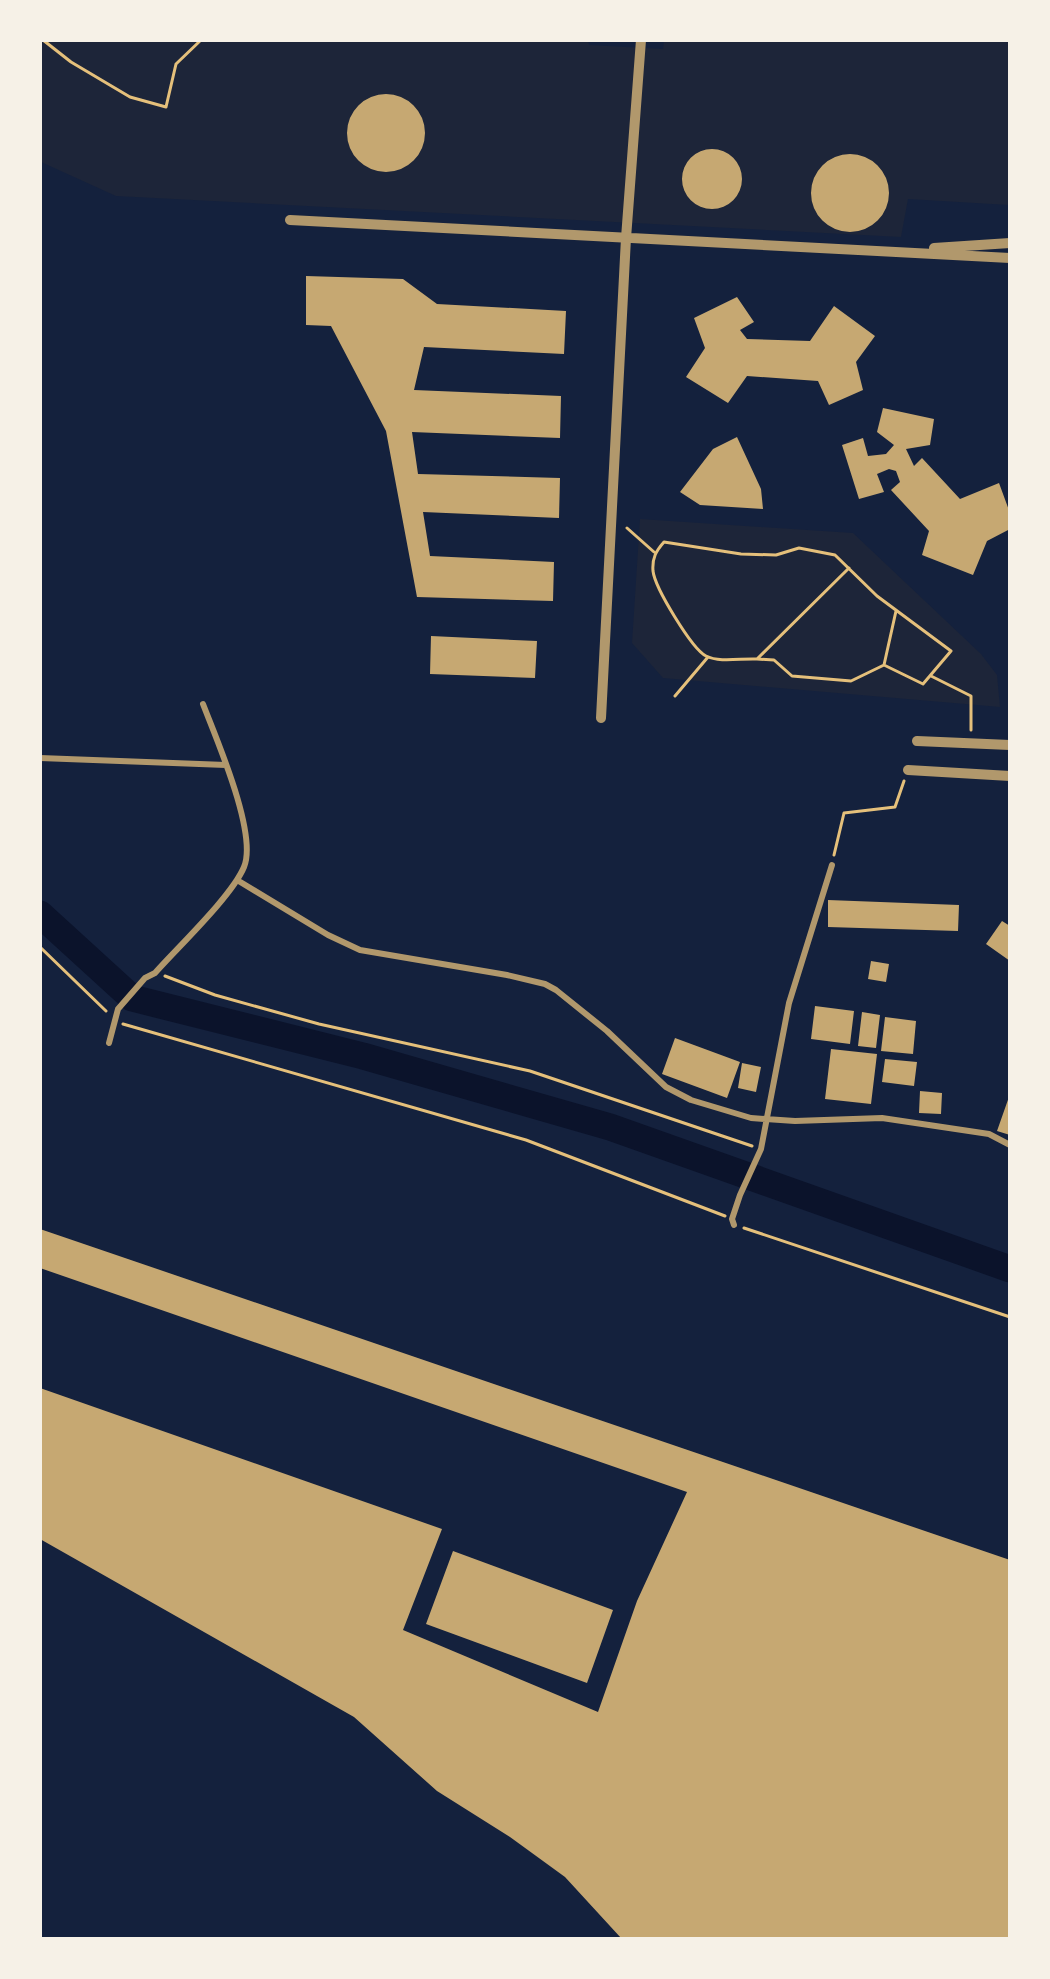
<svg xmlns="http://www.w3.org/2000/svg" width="1050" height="1979" font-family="'Source Serif 4',serif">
<rect width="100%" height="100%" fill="#14213d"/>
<path fill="#1d2539" d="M588 40 589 45 663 49 664 40 1009 41V205L908 199 901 237 116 196 41 162V41Z
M640 519 853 533 981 654 997 675 1000 707 663 678 632 643Z"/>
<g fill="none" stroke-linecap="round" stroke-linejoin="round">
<path stroke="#0b132b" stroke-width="27" d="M40 914 132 998 363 1056 610 1127 1010 1269"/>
</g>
<path fill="#c6a872" d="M347 133a39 39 0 1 1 78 0a39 39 0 1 1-78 0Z
M682 179a30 30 0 1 1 60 0a30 30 0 1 1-60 0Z
M811 193a39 39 0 1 1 78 0a39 39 0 1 1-78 0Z
M306 276 403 279 437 304 566 311 564 354 424 347 414 390 561 396 560 438 412 432 418 474 560 478 559 518 423 512 430 556 554 562 553 601 417 597 386 431 331 326 306 325Z
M737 297 754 322 740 330 747 339 810 341 834 306 875 336 856 362 863 390 829 405 818 381 747 376 728 403 686 377 705 348 694 318Z
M883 408 934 419 930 445 906 449 914 466 922 458 960 499 999 483 1010 513V529L987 541 973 575 922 555 929 531 891 490 900 482 896 471 889 469 877 474 884 492 859 499 842 445 863 438 868 456 886 454 894 445 877 432Z
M737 437 761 489 763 509 700 505 680 492 713 449Z
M431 636 537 641 535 678 430 674Z
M828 900 959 905 958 931 828 927Z
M1002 921 1010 926V961L986 944Z
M871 961 889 964 886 982 868 979Z
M815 1006 854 1011 850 1044 811 1039Z
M862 1012 880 1015 876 1048 858 1046Z
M885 1017 916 1021 913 1054 881 1051Z
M675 1038 740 1062 727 1098 662 1074Z
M831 1049 877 1054 871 1104 825 1099Z
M885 1059 917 1062 914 1086 882 1082Z
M742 1063 761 1067 756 1092 738 1088Z
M920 1091 942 1093 941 1114 919 1113Z
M1010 1094V1135L997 1131Z
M40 1229 1010 1560 1008 1938H621L565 1877 510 1837 437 1791 354 1717 40 1539V1388L442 1529 403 1630 598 1712 637 1601 687 1492 40 1268Z
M453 1551 613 1610 587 1683 426 1624Z"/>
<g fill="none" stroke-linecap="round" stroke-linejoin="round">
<path stroke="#e5c07b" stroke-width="3" d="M43 40 71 62 130 97 166 107 176 64 201 40
M627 528 654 552
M757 659 774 660 792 676 851 681 884 665 923 684 951 651 877 596 835 555 799 548 776 555 741 554 664 542C656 551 652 558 653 571 655 588 692 649 706 656 720 663 742 658 757 659L849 568
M884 665 896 611
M931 676 971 696V730
M675 696 708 657
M834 855 844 813 895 807 904 781
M40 947 106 1011
M165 976 215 995 319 1024 530 1071 752 1146
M123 1024 526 1140 725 1216
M744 1228 1010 1317"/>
<path stroke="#b1986c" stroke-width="6" d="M40 758 226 765
M237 880 328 935 360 950 507 975 545 984 556 990 607 1031 666 1087 691 1100 751 1118 795 1121 882 1118 989 1134 1010 1145
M109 1043 118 1009 145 978 155 973C178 947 232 896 244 867 258 834 216 738 203 704
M734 1225 732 1219 740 1195 761 1149 789 1003 832 865"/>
<path stroke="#b1986c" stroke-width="10" d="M290 220 1010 258
M934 248 1010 243
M601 718 626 238 641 40
M917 741 1010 745
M908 770 1010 776"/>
</g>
<rect width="1050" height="1979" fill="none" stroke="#f6f1e7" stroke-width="84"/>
</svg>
